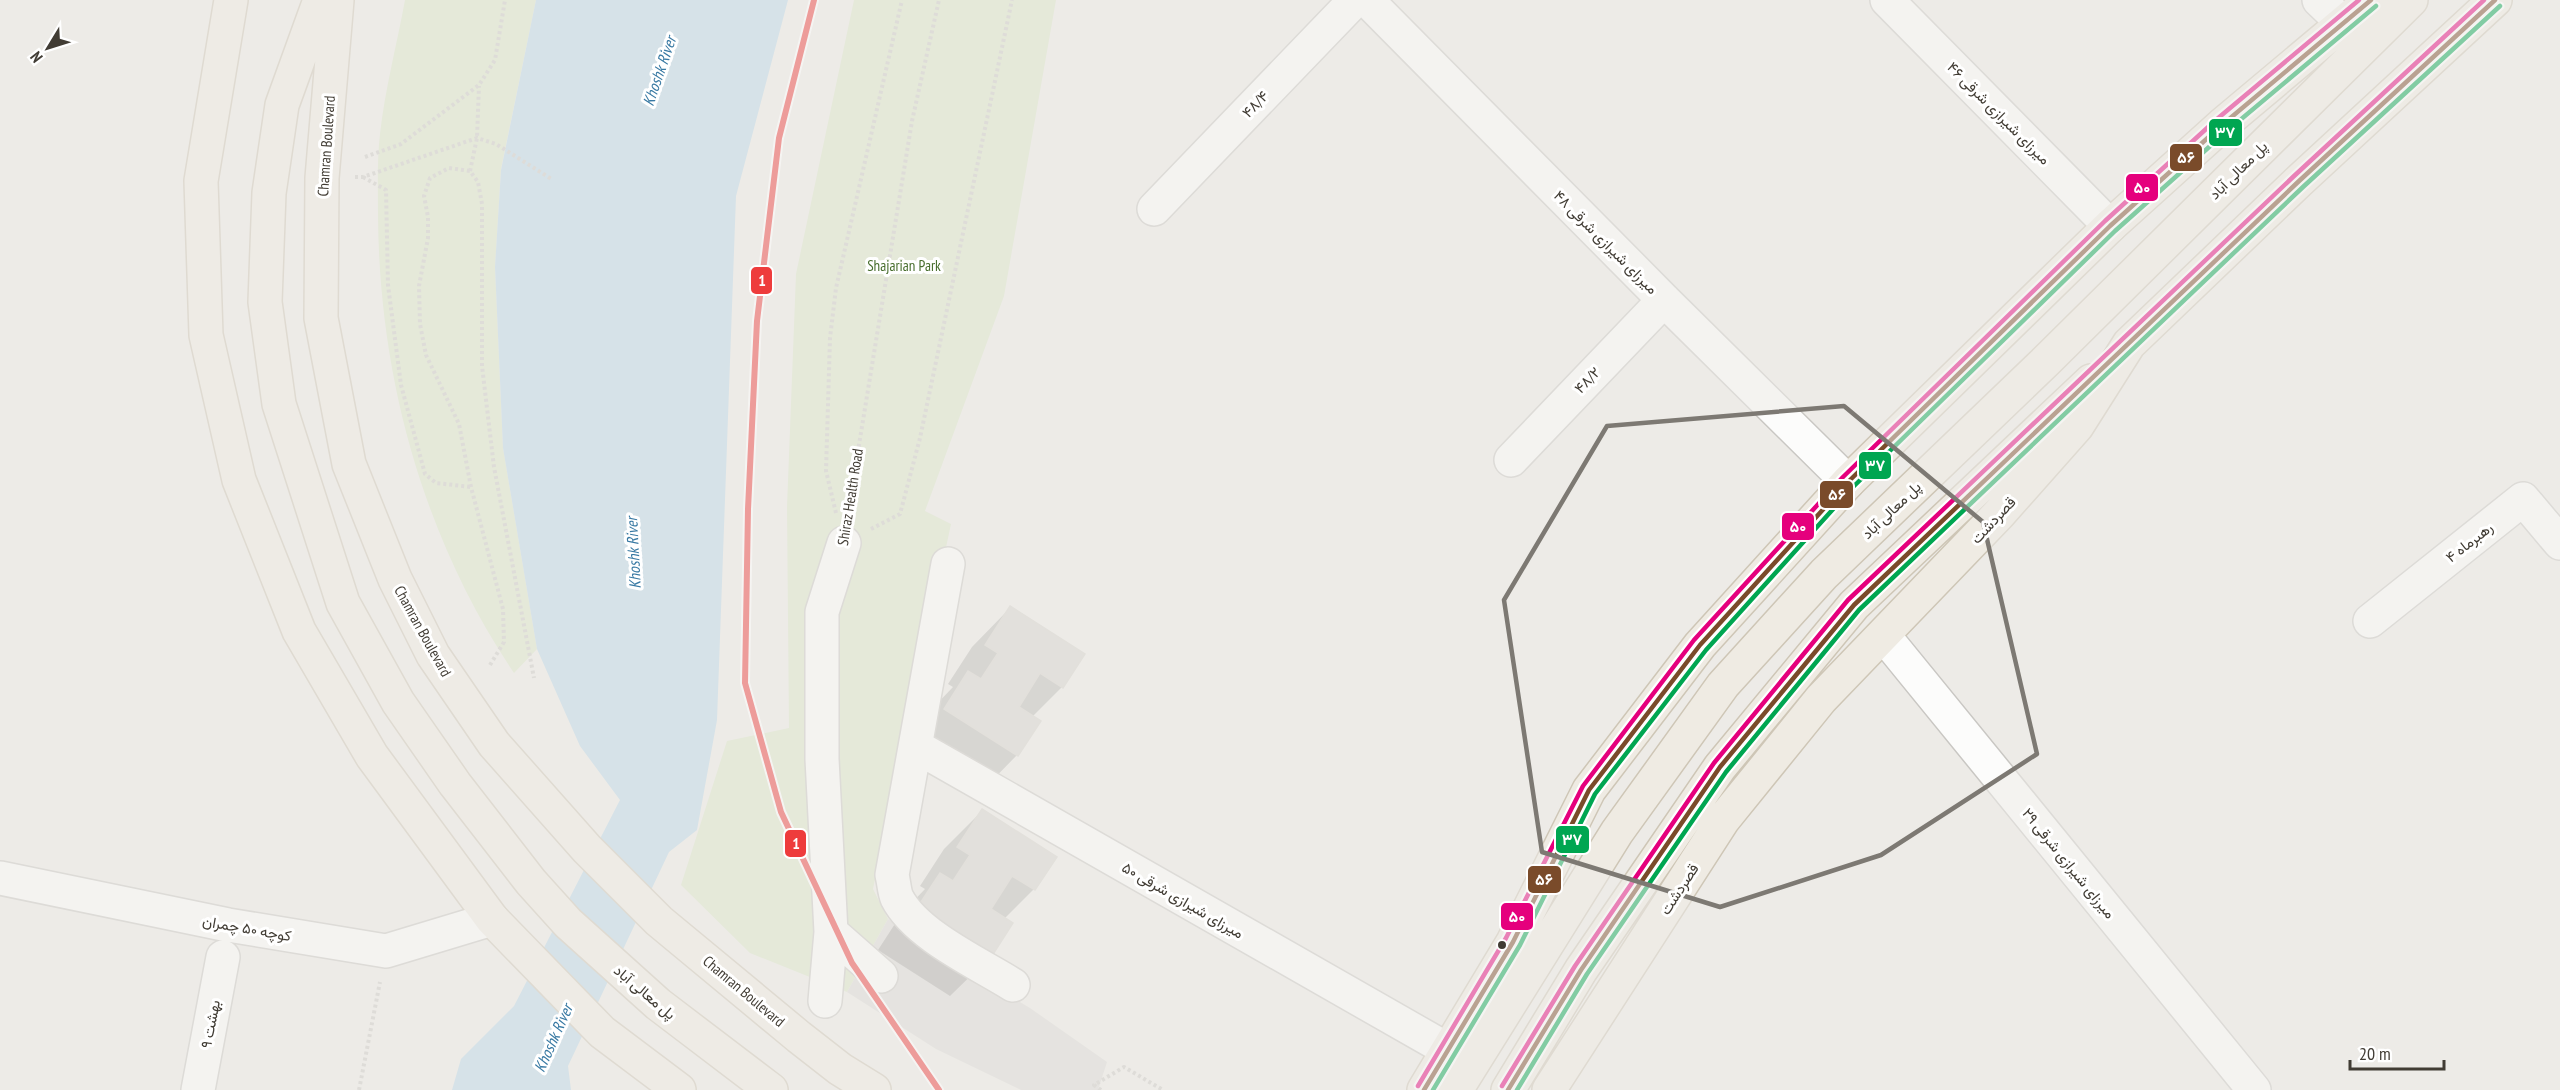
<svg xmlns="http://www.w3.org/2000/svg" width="2560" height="1090" font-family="'PT Sans Narrow',Vazirmatn,sans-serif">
<rect width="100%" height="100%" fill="#edebe7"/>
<path fill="#dbe6c8" d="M405 0H536L501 169 495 267 503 448 537 649 514 673C423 538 379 377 378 215 378 188 377 160 380 134 385 89 397 44 405 0Z
M854 0H1056L1004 296 925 511 951 524 873 889 888 919 847 992 750 953 681 885 727 741 789 728 787 507 796 274Z"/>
<path fill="#dcdad7" d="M888 919 927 947 1030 1008 1107 1062 1098 1090H1021L936 1049 847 992Z"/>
<path fill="#bad7e8" d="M536 0H788L736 196 717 720 697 830 669 852 568 1066 571 1090H452L461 1059 514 1006 620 800 580 746 537 649 503 448 495 267 501 170Z"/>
<path fill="#0003" d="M1010 608 1062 687 1032 717 1039 722 1017 755 979 794 907 748 930 711 953 687 948 684 972 647Z
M982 811 1054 857 1034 889 1004 919 989 958 950 996 878 950 902 913 925 889 920 886 944 849Z"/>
<path fill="#d5d2ce" stroke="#d5d2cd" stroke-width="1.5" d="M1010 606 1085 654 1063 688 1040 673 1019 707 1041 721 1018 756 944 709 968 671 981 679 998 653 985 645Z
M982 809 1057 857 1035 890 1012 876 991 909 1013 923 990 959 915 911 940 873 953 881 970 855 957 847Z"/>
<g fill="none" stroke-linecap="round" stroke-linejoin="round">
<g stroke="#c9c7c3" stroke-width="36">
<path id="minor" d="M1367 0 1664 300 1848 482
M1887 0 2110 226
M2319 0 2342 22
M1154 209 1355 0
M1511 460 1664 300
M844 543 822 612V759L831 932 881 976
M948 564 892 875C894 882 894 891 897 898 916 935 978 963 1013 985
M2370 621 2523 499 2560 543
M1884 636 2254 1090
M917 747 1450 1051
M0 878 228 925 386 951 492 919
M825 1001 831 932
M198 1090 223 957"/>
</g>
<g stroke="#cec6b6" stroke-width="36">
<path id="major" d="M231 0 201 181 206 335 239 480 299 631 372 756 492 919 602 1032 679 1090
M320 0 282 105 269 193 265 302 279 404 343 603 398 702 455 784 531 882 568 923 658 1004 771 1090
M337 0 322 178 321 318 349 464 395 579 433 655 494 744 587 849 659 921 799 1037 840 1069 874 1090
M1424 1090 1513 942 1589 790 1700 645 1848 482 2110 226 2222 125 2371 0
M1456 1090 1617 832 1723 685 1824 574 2046 361 2411 0
M1508 1090 1581 970 1720 767 1854 605 2091 381
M1549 1090 1723 820 1821 699 1999 514 2077 426 2129 344 2298 182 2495 0"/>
</g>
<path stroke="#cccac6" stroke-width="4" stroke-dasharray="3 3" stroke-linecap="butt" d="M365 157 401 144 479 85 495 60 505 0
M470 171 477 138 479 86
M355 177H363L477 138 496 144 553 180
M363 177 386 190 388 285 401 385 425 474 436 483 471 487
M848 512 912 121 939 0
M836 513 826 471 830 338 836 288 902 0
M871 529 900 514 920 438 1012 0
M490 665 504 642 503 609 471 487 459 424 426 355 420 324 419 286 428 238V217L424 196 430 178 449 168 470 171 478 182 482 204V366L494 467 534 678
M359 1090 380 982
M1101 1090 1094 1085 1124 1067 1163 1090"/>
<use href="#minor" stroke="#fcfcfb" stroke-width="33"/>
<use href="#major" stroke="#efebe3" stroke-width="33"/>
<g stroke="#fff" stroke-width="9">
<path id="bus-1" d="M1424 1090 1513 942 1589 790 1700 645 1848 482 2110 226 2222 125 2371 0
M1508 1090 1581 970 1720 767 1854 605 2298 182 2495 0"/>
</g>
<g stroke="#fff" stroke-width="9">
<path id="bus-2" d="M1433 1090 1520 945 1595 794 1706 650 1853 487 2115 231 2227 131 2376 6
M1517 1090 1587 974 1726 772 1859 610 2303 187 2500 6"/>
</g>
<g stroke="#fff" stroke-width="9">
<path id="bus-3" d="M1418 1086 1506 938 1583 786 1694 640 1843 477 2105 221 2217 119 2359 0
M1502 1086 1575 966 1714 763 1848 600 2293 177 2484 0"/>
</g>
<use href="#bus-1" stroke="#7a4b2a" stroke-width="4.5"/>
<use href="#bus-2" stroke="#00a651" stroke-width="4.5"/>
<use href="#bus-3" stroke="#e5007d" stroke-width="4.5"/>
<g stroke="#fff" stroke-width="10">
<path id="metro-1" d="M814 0 779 138 757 321 748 509 745 683 781 812 852 963 939 1090"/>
</g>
<use href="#metro-1" stroke="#ee3c3c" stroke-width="6"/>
</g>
<path d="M0 0H2560V1090H0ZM1844 406 1983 522 2037 754 1881 855 1720 907 1542 852 1504 600 1607 426Z" fill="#edebe7" fill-opacity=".55" fill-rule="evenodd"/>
<path fill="none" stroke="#7d7973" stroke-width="4.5" stroke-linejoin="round" d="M1844 406 1983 522 2037 754 1881 855 1720 907 1542 852 1504 600 1607 426Z"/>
<circle fill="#413c34" stroke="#fff" stroke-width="2" cx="1502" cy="945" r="5"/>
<g text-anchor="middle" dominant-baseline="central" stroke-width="6" stroke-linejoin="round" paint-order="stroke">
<g font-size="15" fill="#413c34" stroke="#fff">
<text transform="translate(1255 104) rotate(-46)">۴۸/۴</text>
<text transform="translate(1999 113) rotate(45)">۴۶ میرزای شیرازی شرقی</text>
<text transform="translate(326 146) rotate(-86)">Chamran Boulevard</text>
<text transform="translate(2238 170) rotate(-45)">پل معالی آباد</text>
<text transform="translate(1606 242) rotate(45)">۴۸ میرزای شیرازی شرقی</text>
<text transform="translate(1587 380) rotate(-46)">۴۸/۲</text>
<text transform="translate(850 497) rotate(-81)">Shiraz Health Road</text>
<text transform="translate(1891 510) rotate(-44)">پل معالی آباد</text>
<text transform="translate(1993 520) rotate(-47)">قصردشت</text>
<text transform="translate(2469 542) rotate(-38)">۴ رهبرماه</text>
<text transform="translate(423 631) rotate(61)">Chamran Boulevard</text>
<text transform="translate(2069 863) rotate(51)">۲۹ میرزای شیرازی شرقی</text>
<text transform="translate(1679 889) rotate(-57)">قصردشت</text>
<text transform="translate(1183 900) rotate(30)">۵۰ میرزای شیرازی شرقی</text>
<text transform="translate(247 928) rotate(10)">کوچه ۵۰ چمران</text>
<text transform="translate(744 991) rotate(40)">Chamran Boulevard</text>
<text transform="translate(645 992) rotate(40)">پل معالی آباد</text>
<text transform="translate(210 1024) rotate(-79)">۹ بهشت</text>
</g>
<g font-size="15" fill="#476d2d" stroke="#fff">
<text x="904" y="265">Shajarian Park</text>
</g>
<g font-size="16" font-style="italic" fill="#3879a3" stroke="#fff">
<text transform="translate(659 71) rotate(-71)">Khoshk River</text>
<text transform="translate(633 553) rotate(-93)">Khoshk River</text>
<text transform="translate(553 1038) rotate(-66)">Khoshk River</text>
</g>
</g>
<g stroke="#fff" stroke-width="2">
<rect x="2208" y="118" width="35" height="29" rx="6" fill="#00a651"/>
<rect x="2169" y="143" width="34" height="29" rx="6" fill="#7a4b2a"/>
<rect x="2125" y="173" width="34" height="29" rx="6" fill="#e5007d"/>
<rect x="750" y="266" width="23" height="29" rx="6" fill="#ee3c3c"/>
<rect x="1858" y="451" width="34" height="29" rx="6" fill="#00a651"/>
<rect x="1819" y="480" width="35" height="29" rx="6" fill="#7a4b2a"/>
<rect x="1781" y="512" width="34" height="29" rx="6" fill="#e5007d"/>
<rect x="1555" y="825" width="35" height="29" rx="6" fill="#00a651"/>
<rect x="784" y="829" width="23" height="29" rx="6" fill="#ee3c3c"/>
<rect x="1527" y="865" width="35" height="29" rx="6" fill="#7a4b2a"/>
<rect x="1500" y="902" width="34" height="29" rx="6" fill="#e5007d"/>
</g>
<g font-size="16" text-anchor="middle" font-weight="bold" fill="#fff">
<text x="2225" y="138">۳۷</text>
<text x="2186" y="163">۵۶</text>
<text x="2142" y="193">۵۰</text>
<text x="762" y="286">1</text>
<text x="1875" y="471">۳۷</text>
<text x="1837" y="500">۵۶</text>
<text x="1798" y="532">۵۰</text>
<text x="1572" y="845">۳۷</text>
<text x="796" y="849">1</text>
<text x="1544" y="885">۵۶</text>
<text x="1517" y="922">۵۰</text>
</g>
<g transform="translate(48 48) rotate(232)" stroke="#ffffff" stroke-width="4.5" paint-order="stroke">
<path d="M0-4.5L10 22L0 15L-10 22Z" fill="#413c34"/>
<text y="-9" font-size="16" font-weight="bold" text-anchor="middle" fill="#413c34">N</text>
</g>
<path d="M2350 1060v9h94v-9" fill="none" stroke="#413c34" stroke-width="3"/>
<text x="2359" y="1060" font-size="18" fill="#413c34" stroke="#ffffff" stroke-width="4.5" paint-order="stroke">20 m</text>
</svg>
